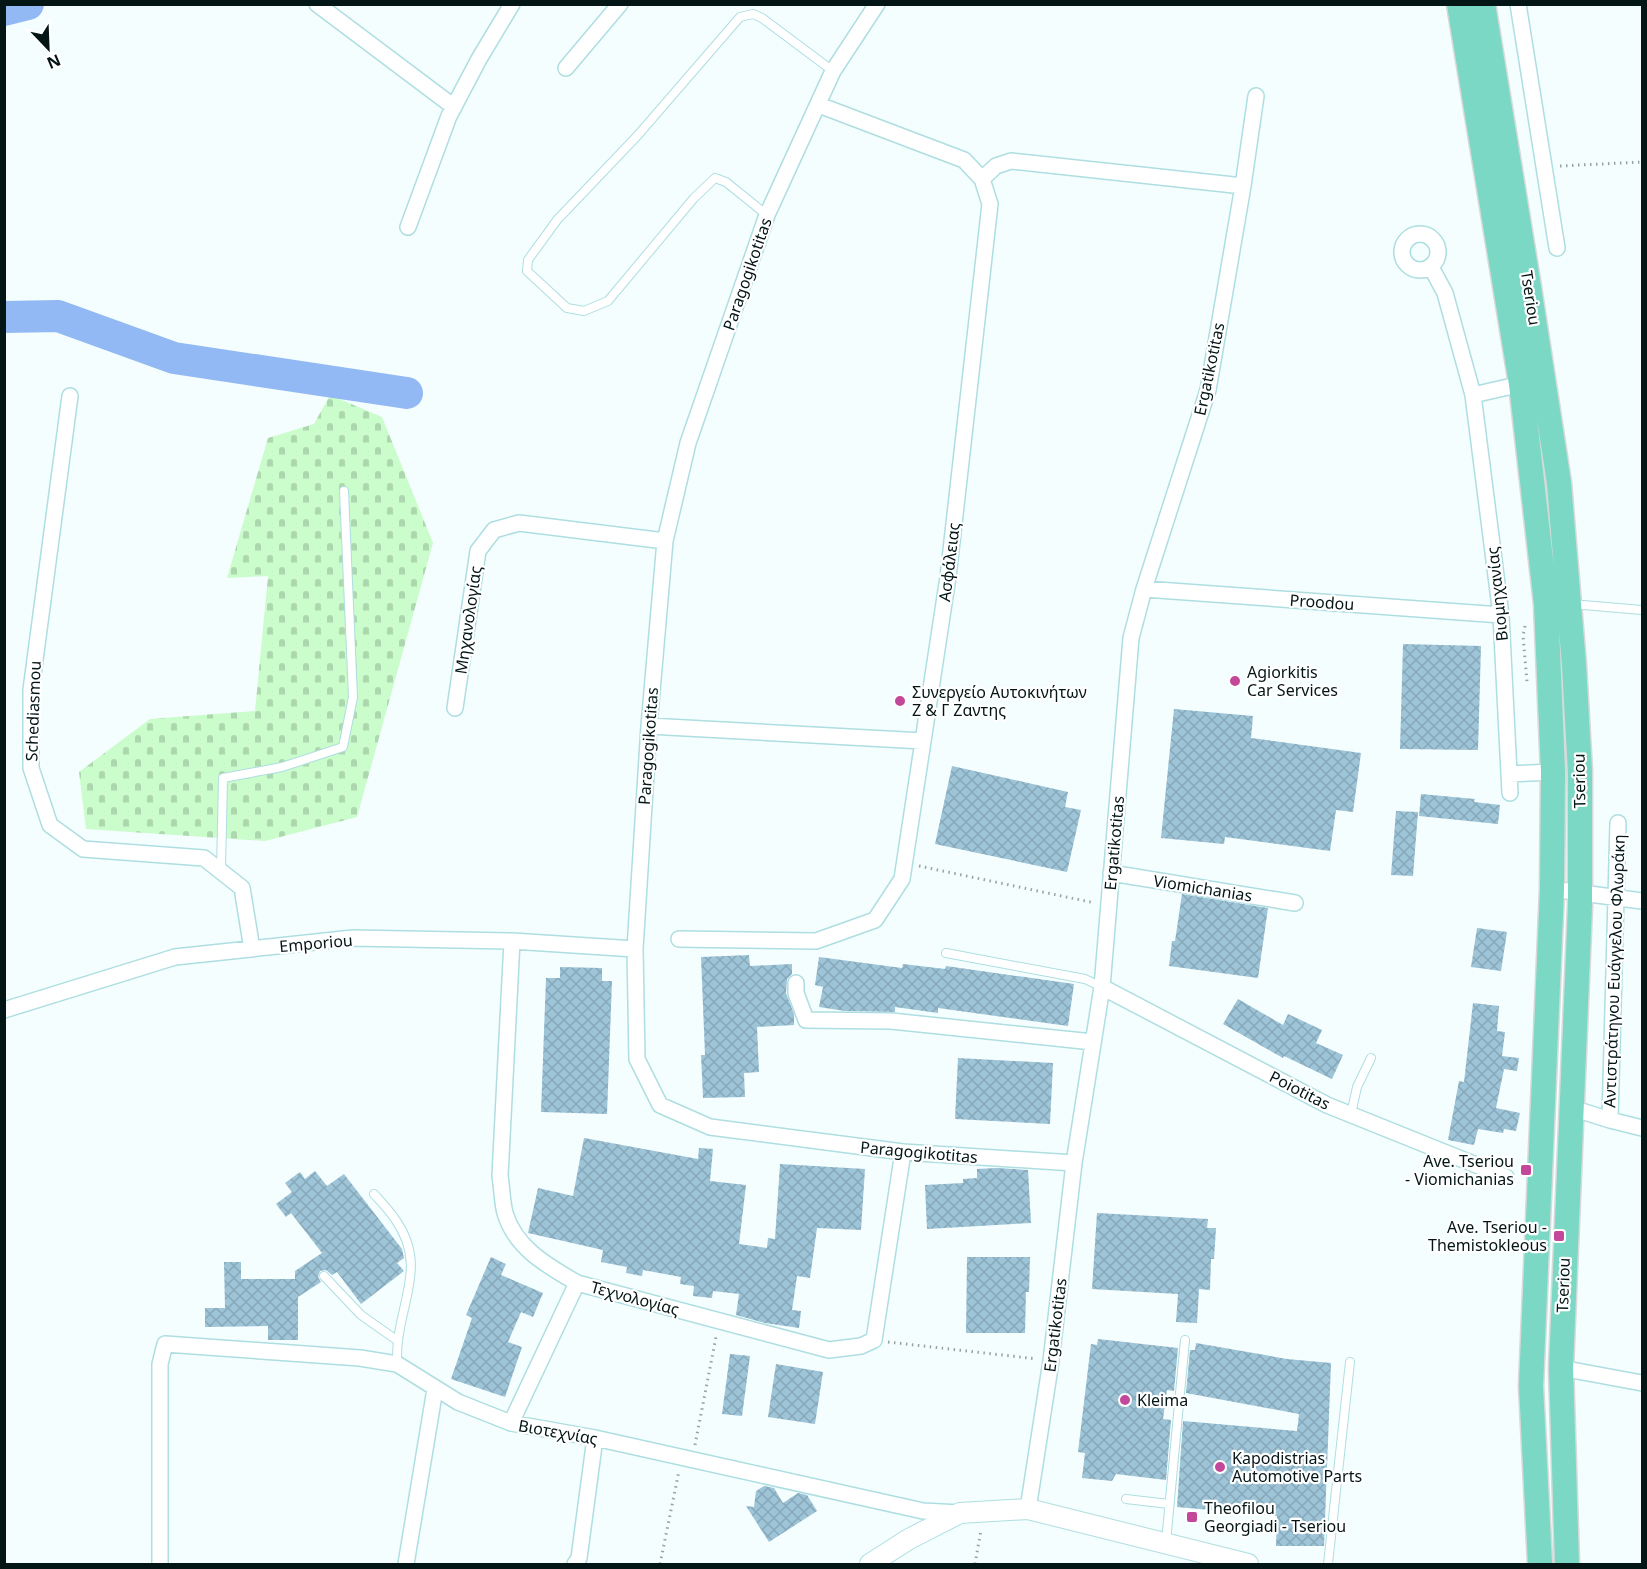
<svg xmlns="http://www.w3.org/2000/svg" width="1647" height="1569" font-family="'Noto Sans',sans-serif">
<defs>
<pattern id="cemetery-stones" width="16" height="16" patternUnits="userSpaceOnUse" patternTransform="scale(1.5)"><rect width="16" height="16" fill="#cbfccb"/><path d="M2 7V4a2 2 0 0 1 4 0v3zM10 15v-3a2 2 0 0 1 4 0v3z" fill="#add7ae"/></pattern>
<pattern id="building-cross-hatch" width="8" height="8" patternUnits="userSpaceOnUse" patternTransform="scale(1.5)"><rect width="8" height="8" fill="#9ec4d8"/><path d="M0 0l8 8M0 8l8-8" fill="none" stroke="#86a8b9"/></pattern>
</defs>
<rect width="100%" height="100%" fill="#f4fefe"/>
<path fill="url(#cemetery-stones)" d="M330 395 382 417 433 543 357 817 265 841 86 829 79 772 150 719 255 711 268 576 227 578 268 438 314 424Z"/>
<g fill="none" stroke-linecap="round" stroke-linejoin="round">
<path stroke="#92b9f3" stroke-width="32" d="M4 10 28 4
M4 317 58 316 174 358 407 393"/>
</g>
<path fill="url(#building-cross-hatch)" d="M1403 644 1481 646 1478 750 1400 749Z
M1174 709 1253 716 1251 738 1361 753 1353 812 1336 810 1330 851 1225 837 1224 844 1161 838Z
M952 766 1068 792 1065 807 1081 810 1067 872 935 844Z
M1421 794 1475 799 1474 802 1500 805 1498 824 1419 816Z
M1396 811 1418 812 1413 876 1391 875Z
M1182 894 1268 908 1258 978 1169 966 1172 941H1175Z
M1477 928 1507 932 1501 971 1471 967Z
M749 955 750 966 792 964V974L787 979 786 993 794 1014V1025L757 1027 759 1072 744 1073 745 1097 703 1098 701 1055H705L701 957Z
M819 957 902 968 903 964 945 969 946 966 1074 984 1068 1026 938 1008V1013L895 1007V1012L845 1011 819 1007 823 987 815 985Z
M560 967 602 968V981H612L607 1114 541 1112 546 978H560Z
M1238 999 1283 1025 1288 1014 1322 1030 1316 1043 1343 1055 1332 1079 1284 1056 1283 1058 1223 1024Z
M1473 1003 1499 1006 1497 1031 1505 1032 1502 1056 1519 1058 1517 1071 1504 1069 1496 1108 1520 1113 1516 1131 1504 1129 1503 1133 1478 1129 1474 1145 1448 1140 1459 1081 1464 1082Z
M958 1058 1053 1063 1050 1124 955 1119Z
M584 1138 698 1159 699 1148 713 1149 710 1181 746 1185 739 1244 767 1248 768 1238 775 1239 780 1164 865 1169 861 1230 817 1228 810 1278 797 1276 792 1310 801 1311 799 1328 765 1323 736 1315 739 1294 713 1291 712 1298 693 1296 694 1286 680 1284 681 1277 643 1270 642 1276 626 1273 627 1267 601 1262 603 1250 528 1233 538 1188 573 1196Z
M997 1168 1028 1170 1031 1223 927 1229 925 1185 963 1183V1179L977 1178V1169Z
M315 1171 327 1186 344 1174 402 1249 404 1258 397 1263 404 1271 361 1304 337 1272 332 1275 326 1270 320 1271 318 1277 321 1282 298 1297V1340H268V1326L205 1327V1308H225L224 1262H241V1279H295V1271L322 1253 291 1213 286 1217 276 1204 292 1192 285 1183 300 1172 305 1179Z
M1097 1213 1208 1219 1207 1228H1216L1214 1259H1211L1210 1290 1199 1289 1197 1323 1176 1322 1178 1294 1092 1289Z
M491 1257 506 1264 501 1275 543 1293 533 1317 521 1312 508 1342 522 1347 505 1397 451 1379 472 1318 466 1315Z
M967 1257H1030L1029 1292H1026L1025 1333H966Z
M1098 1339 1178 1348 1174 1391 1167 1390 1163 1419 1171 1420 1166 1480 1116 1474 1112 1481 1082 1478 1085 1453 1078 1452 1091 1344 1097 1345Z
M1196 1343 1287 1359 1331 1363 1324 1546H1276L1277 1516 1177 1507 1183 1421 1297 1431 1299 1414 1186 1393 1190 1350H1195Z
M730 1354 750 1356 742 1416 722 1414Z
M776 1364 823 1372 815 1424 768 1417Z
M764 1486 774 1488 783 1503 798 1493 807 1495 817 1511 769 1542 746 1506 754 1507 756 1491Z"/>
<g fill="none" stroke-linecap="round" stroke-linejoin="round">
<g stroke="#aedee1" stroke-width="10">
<path id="service" d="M767 215 726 182 715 178 694 198 608 301 584 311 567 308 527 271 528 260 557 220 638 135 740 17 753 14 762 18 833 71
M1571 604 1642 610
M221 870 223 778 282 767 343 747 353 697 344 491
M946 953 1085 979 1102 987
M1351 1114 1357 1087 1371 1058
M374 1194C381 1202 389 1210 395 1219 426 1263 403 1296 398 1341 397 1348 397 1357 397 1364
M324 1276 361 1315 398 1341
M1126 1499 1169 1504
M1166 1542 1185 1340
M1328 1564 1350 1362"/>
</g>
<g stroke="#aedee1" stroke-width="18">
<path id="minor" d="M317 4 454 107
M877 4 833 71 767 215 688 443 665 541 649 726 635 949 637 1059 660 1105 710 1127 903 1152 1074 1163
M1518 4 1557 248
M566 68 620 4
M982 179 996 166 1011 161 1243 186
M408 227 449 116 479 59 512 4
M1402 252a18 18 0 1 1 36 0a18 18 0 1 1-36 0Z
M1431 267 1445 293 1473 395 1501 615 1510 793
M1473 395 1521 384
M70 396 31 690V768L50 825 83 849 204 858 242 888 252 949
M1144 589 1501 615
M455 708 478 551 494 530 519 523 665 541
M649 726 923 741
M1509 774 1553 772
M1618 823 1610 1120 1642 1128
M1111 873 1295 903
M1552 889 1642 901
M679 939 816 941 875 920 902 879 948 577 990 204 982 179 964 160 819 105
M512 941 500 1176C502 1188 502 1202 505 1213 515 1248 548 1266 577 1283L829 1350 861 1346 874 1340 903 1152
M796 983V993L806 1020 891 1021 1093 1042
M1102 987 1327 1105 1506 1177
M4 1010 175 957 353 938 512 941 635 949
M1572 1108 1610 1120
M1561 1368 1642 1383
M511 1423 577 1283
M1028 1509 1051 1361 1074 1163 1102 987 1131 638 1144 589 1208 390 1243 186 1256 96
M160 1564V1364L165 1344 360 1358 397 1364 458 1402 511 1423 595 1438 923 1511 960 1513
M406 1564 435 1389
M575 1564 579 1558 595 1438"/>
</g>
<g stroke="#aedee1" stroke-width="22">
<path id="tertiary" d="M870 1564 909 1539 960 1513 1028 1509 1248 1564"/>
</g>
<g stroke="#d7dada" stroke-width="27">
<path id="primary" d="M1459 4 1521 384 1546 604 1553 772 1552 889 1531 1386 1540 1564
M1483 4 1528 281 1559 483 1574 665 1580 772V906L1561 1368 1567 1564"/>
</g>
<path stroke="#96a2a3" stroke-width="3" stroke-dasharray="1.5 4.5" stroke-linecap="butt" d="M1560 166 1642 162
M1525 626 1523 636 1527 682
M919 866 1095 903
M888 1342 1037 1359
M695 1445 716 1337
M660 1564 679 1471
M975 1564 981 1530"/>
<use href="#service" stroke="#fff" stroke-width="8"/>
<use href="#minor" stroke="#fff" stroke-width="15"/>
<use href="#tertiary" stroke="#fff" stroke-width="20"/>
<use href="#primary" stroke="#7bd8c4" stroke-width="24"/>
</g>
<g fill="#c34899" stroke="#fff" stroke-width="2">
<circle cx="1235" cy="681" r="6"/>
<circle cx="900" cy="701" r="6"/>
<rect x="1520" y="1164" width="12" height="12" rx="3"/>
<rect x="1553" y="1230" width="12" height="12" rx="3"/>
<circle cx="1125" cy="1400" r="6"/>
<circle cx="1220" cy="1467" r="6"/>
<rect x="1186" y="1511" width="12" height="12" rx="3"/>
</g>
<g text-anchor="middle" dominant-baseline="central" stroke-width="4.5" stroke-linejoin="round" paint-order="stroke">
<g font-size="16" fill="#041516" stroke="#fff">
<text transform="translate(747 274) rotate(-71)">Paragogikotitas</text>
<text transform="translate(1531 298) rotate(81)">Tseriou</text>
<text transform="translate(1209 369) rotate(-78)">Ergatikotitas</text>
<text transform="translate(949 562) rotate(-83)">Ασφάλειας</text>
<text transform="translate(1497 594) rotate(-96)">Βιομηχανίας</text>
<text transform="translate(1322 602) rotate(4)">Proodou</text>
<text transform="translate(468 620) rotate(-82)">Μηχανολογίας</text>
<text transform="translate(33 711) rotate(-88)">Schediasmou</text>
<text transform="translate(648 746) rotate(-86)">Paragogikotitas</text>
<text transform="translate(1579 781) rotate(-91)">Tseriou</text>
<text transform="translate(1114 843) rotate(-85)">Ergatikotitas</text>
<text transform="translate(1203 888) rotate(9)">Viomichanias</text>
<text transform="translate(316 943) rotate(-5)">Emporiou</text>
<text transform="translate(1614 971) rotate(-88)">Αντιστράτηγου Ευάγγελου Φλωράκη</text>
<text transform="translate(1300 1090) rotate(27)">Poiotitas</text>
<text transform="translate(919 1152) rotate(5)">Paragogikotitas</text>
<text transform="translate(1563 1285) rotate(-88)">Tseriou</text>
<text transform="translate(635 1298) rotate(15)">Τεχνολογίας</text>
<text transform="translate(1055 1325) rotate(-83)">Ergatikotitas</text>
<text transform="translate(558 1432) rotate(10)">Βιοτεχνίας</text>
</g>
<g font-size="16" fill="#041516" stroke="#fff" text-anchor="start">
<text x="1247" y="672">Agiorkitis<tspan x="1247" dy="18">Car Services</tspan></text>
<text x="912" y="692">Συνεργείο Αυτοκινήτων<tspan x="912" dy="18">Ζ &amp; Γ Ζαντης</tspan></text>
<text x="1514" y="1161" text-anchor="end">Ave. Tseriou<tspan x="1514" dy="18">- Viomichanias</tspan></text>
<text x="1547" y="1227" text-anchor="end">Ave. Tseriou -<tspan x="1547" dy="18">Themistokleous</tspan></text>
<text x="1137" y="1400">Kleima</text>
<text x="1232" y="1458">Kapodistrias<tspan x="1232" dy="18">Automotive Parts</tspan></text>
<text x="1204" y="1508">Theofilou<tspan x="1204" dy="18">Georgiadi - Tseriou</tspan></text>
</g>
</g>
<rect width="1647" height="1569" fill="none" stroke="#041516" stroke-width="12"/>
<g transform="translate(48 48) rotate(157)" stroke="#ffffff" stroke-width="4.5" paint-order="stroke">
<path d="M0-4.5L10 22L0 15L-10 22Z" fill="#041516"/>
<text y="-9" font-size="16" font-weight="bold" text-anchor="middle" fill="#041516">N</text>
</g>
</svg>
